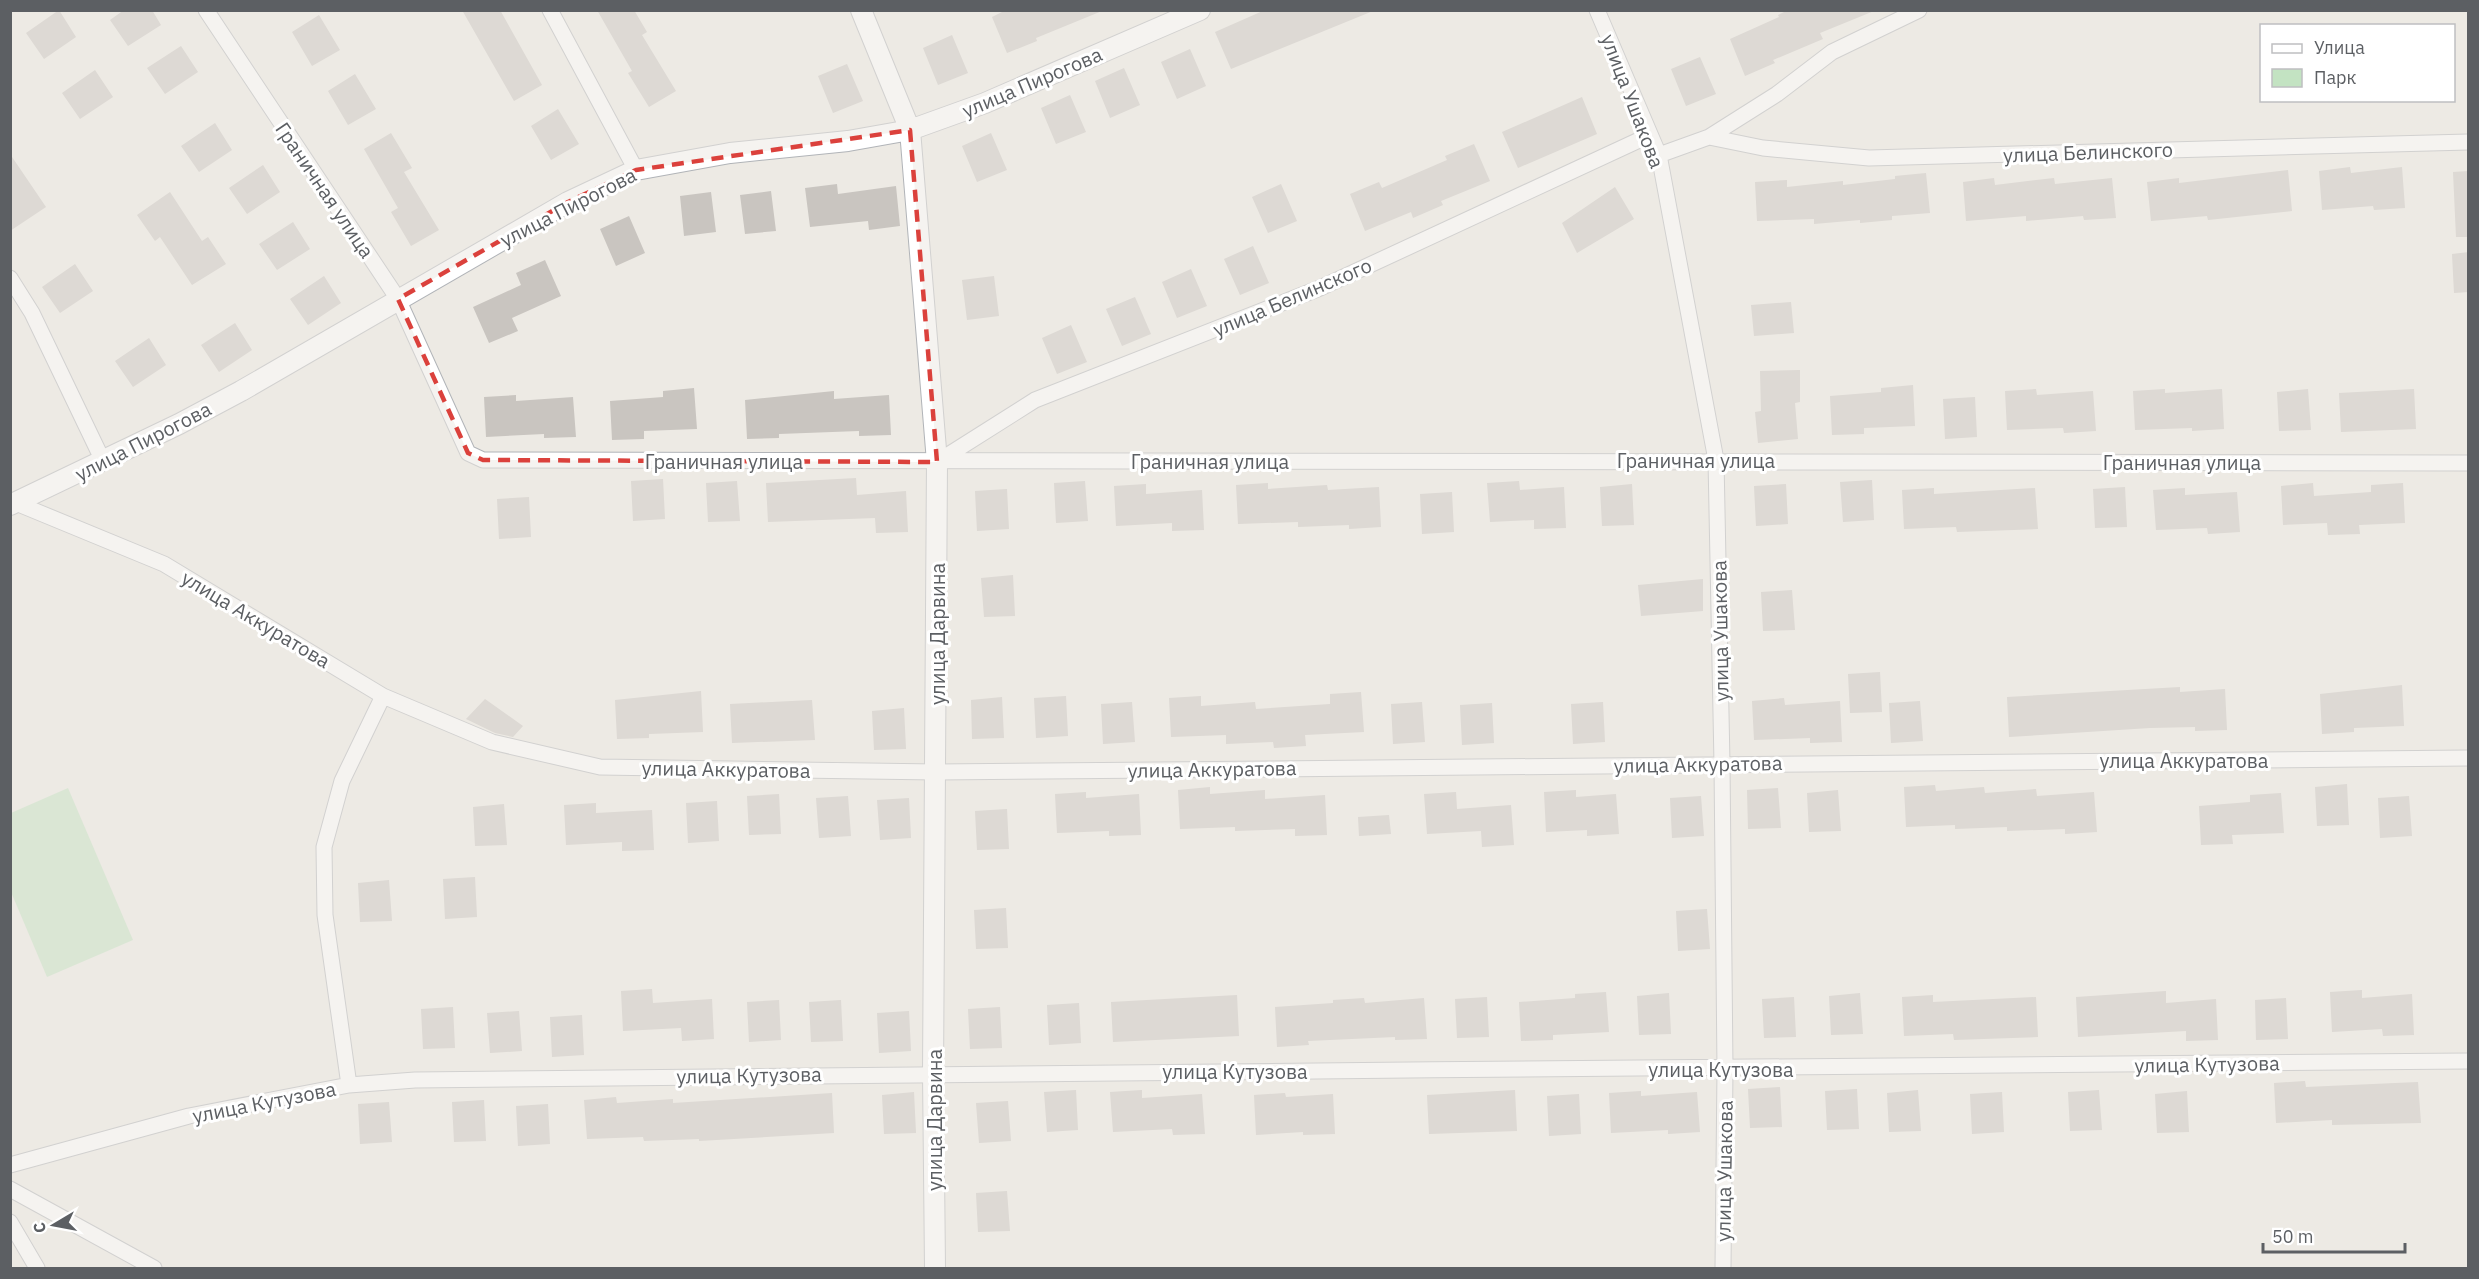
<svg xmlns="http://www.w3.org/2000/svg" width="2479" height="1279" font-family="'IBM Plex Sans',sans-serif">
<rect width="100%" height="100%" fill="#edeae4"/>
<path fill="#c3e3c2" d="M68 788 133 940 47 977 11 892V813Z"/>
<path fill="#c9c5c0" d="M59 10 76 37 44 59 26 33Z
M124 10H152L161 25 128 46 110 20Z
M462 10H500L542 85 514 101Z
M597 10H634L647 32 642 35 676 91 649 107 628 73 632 71Z
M1006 10H1102V11L1036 38 1037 41 1007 53 992 17Z
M1265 10H1373V11L1231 69 1215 32Z
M1788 10H1874V11L1820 33 1823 39 1773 60 1775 63 1745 76 1730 39 1779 17 1778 15Z
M319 15 340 50 312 66 292 32Z
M952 35 968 73 938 85 923 48Z
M181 46 198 72 165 94 147 68Z
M1190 49 1206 86 1177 99 1161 62Z
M1700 57 1716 94 1686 106 1671 69Z
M847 64 863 101 833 113 818 76Z
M1124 68 1140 105 1110 118 1095 81Z
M95 70 113 97 80 119 62 93Z
M355 74 376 109 348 125 328 91Z
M1070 95 1086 132 1056 144 1041 108Z
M1582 97 1597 134 1518 168 1502 132Z
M558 109 579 144 551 160 531 126Z
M215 123 232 150 199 172 181 146Z
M391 133 412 168 404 172 439 230 411 246 391 212 398 208 364 149Z
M991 133 1007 170 977 182 962 146Z
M1474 144 1490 181 1441 201 1443 205 1413 218 1411 212 1365 231 1350 194 1379 182 1382 188 1447 160 1445 156Z
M10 154 46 207 10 231Z
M263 165 280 192 247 214 229 188Z
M2350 167 2351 173 2402 167 2405 208 2374 210 2373 206 2322 210 2319 171Z
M2288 170 2292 211 2208 220 2207 216 2151 221 2147 182 2179 178V183Z
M2469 171V237H2456L2453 172Z
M1926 173 1930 213 1892 216V220L1860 223V220L1814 224V219L1757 221 1755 182 1787 180V187L1843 181V185L1895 179V176Z
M1994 178 1995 185 2054 178 2055 184 2112 178 2116 218 2084 220 2083 216 2026 221V216L1966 221 1963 182Z
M837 184 838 194 896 186 900 226 869 230 868 221 810 227 805 188Z
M1281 184 1297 221 1268 233 1252 197Z
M1615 187 1634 219 1577 253 1562 223Z
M771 191 776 231 745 234 740 195Z
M170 192 202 241 208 237 226 264 192 285 160 237 155 241 137 215Z
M711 192 716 232 684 236 680 196Z
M629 216 645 253 616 266 600 229Z
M293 222 310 249 277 270 259 244Z
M1253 246 1269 283 1240 295 1224 259Z
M2469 252V292L2454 293 2452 254Z
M545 260 561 296 512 318 518 331 489 343 473 307 521 285 516 273Z
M75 264 93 291 60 313 42 287Z
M1191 269 1207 306 1177 318 1162 282Z
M324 276 341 303 308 325 290 299Z
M994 276 999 316 967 320 962 280Z
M1135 297 1151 334 1122 346 1106 309Z
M1791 302 1794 333 1754 336 1751 305Z
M235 323 252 350 219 372 201 345Z
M1071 325 1087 362 1057 374 1042 338Z
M149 338 166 365 133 387 115 361Z
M1800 370V402L1795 403 1798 439 1758 443 1755 412 1761 411 1760 371Z
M1913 385 1915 426 1864 428V434L1832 435 1830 396 1881 392V388Z
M694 388 697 429 644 431V439L612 440 610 401 663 397V391Z
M2036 389 2037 395 2093 391 2096 431 2064 433 2063 428 2007 430 2005 391Z
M2165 389V393L2222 389 2224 429 2192 431V428L2135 430 2133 391Z
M2308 389 2311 430 2279 431 2277 392Z
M2414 389 2416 429 2341 432 2339 393Z
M834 391V399L889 395 891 435 859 436V431L779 434V438L747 439 745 400Z
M516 395V401L573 397 576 437 544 438V434L486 437 484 397Z
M1975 397 1977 437 1945 439 1943 399Z
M856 478 857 495 906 491 908 532 876 533 875 518 768 522 766 483Z
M663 479 665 519 633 521 631 481Z
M1872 480 1874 520 1843 522 1840 482Z
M737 481 740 521 708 522 706 483Z
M1085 481 1088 521 1056 523 1054 483Z
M1519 481 1520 490 1564 487 1566 528 1534 529V520L1490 522 1487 483Z
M1268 483V489L1327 485 1328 490 1379 487 1381 527 1349 529V525L1298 527V522L1238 524 1236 485Z
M2313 483 2314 496 2371 492V485L2403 483 2405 523 2359 525 2360 534 2328 535 2327 523 2283 525 2281 486Z
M1146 484V494L1202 490 1204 530 1172 531V523L1116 526 1114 486Z
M1632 484 1634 525 1602 526 1600 487Z
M1786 484 1788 524 1756 526 1754 486Z
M2125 487 2127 527 2095 528 2093 489Z
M1934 488V494L2035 488 2038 529 1957 532 1956 527 1904 529 1902 490Z
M2185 488V495L2237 492 2240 532 2208 534 2207 528 2156 530 2153 490Z
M1007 489 1009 529 977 531 975 491Z
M1452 492 1454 532 1422 534 1420 494Z
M529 497 531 537 499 539 497 499Z
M1013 575 1015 616 984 617 981 578Z
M1703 579V611L1641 616 1638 585Z
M1792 590 1795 630 1763 631 1761 592Z
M1880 672 1882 712 1850 713 1848 674Z
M2402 685 2404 726 2354 728V732L2322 734 2320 694Z
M2180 687V692L2225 689 2227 730 2195 731V727L2150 728 2009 737 2007 697Z
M701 691 703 732 649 734V738L617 739 615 700Z
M1361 692 1364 732 1305 735 1306 746 1274 748 1273 742 1226 744V735L1171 737 1169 698 1201 696V706L1255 702 1256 709 1330 704V694Z
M1066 696 1068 736 1036 738 1034 698Z
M1002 697 1004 738 972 739 971 700Z
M1784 698 1785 705 1840 701 1842 742 1810 743V738L1754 740 1752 701Z
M485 699 523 726 513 737 495 733 466 719Z
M812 700 815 740 732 743 730 704Z
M1920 701 1923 741 1891 743 1889 703Z
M1132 702 1135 742 1103 744 1101 704Z
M1422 702 1425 742 1393 744 1391 704Z
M1603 702 1605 742 1573 744 1571 704Z
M1492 703 1494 743 1462 745 1460 705Z
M904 708 906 749 874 750 872 711Z
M2347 784 2349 825 2317 826 2315 787Z
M1935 785 1936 791 1984 787 1985 793 2036 789 2037 796 2094 792 2097 832 2065 834V829L2007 831V827L1955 829V825L1906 827 1904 787Z
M1210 787V794L1265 790V799L1325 795 1327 835 1295 836V829L1235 831V827L1180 829 1178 790Z
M1778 788 1781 828 1748 829 1747 790Z
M1576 790V797L1616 794 1619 834 1587 836V830L1546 832 1544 792Z
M1838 790 1841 831 1809 832 1807 793Z
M1086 792V798L1139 794 1141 835 1109 836V831L1057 833 1055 794Z
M1456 792 1457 809 1511 805 1514 845 1482 847 1481 831 1427 834 1424 794Z
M2281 793 2284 833 2232 835 2233 844 2201 845 2199 806 2250 802V795Z
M779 794 781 834 749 835 747 796Z
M848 796 851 836 819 838 816 798Z
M1701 796 1704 836 1672 838 1670 798Z
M2409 796 2412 836 2380 838 2378 798Z
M909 798 911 838 880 840 877 800Z
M717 801 719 841 688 843 686 803Z
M596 803V813L652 810 654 850 622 851V842L566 845 564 805Z
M504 804 507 845 475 846 473 807Z
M1007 809 1009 849 977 850 975 811Z
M1389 815 1391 834 1359 836 1358 817Z
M475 877 477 917 445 919 443 879Z
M389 880 392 921 360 922 358 883Z
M1006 908 1008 948 976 949 974 910Z
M1707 909 1710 949 1678 951 1676 911Z
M652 989 653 1003 712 999 714 1039 682 1041 681 1028 623 1031 621 991Z
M2362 990V998L2412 994 2414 1035 2383 1036 2382 1029 2332 1032 2330 992Z
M2166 991V1003L2216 999 2218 1040 2186 1041V1031L2078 1037 2076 997Z
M1606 992 1609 1032 1553 1035V1040L1521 1041 1519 1002 1575 998V994Z
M1669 993 1671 1034 1639 1035 1637 996Z
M1860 993 1863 1034 1831 1035 1829 996Z
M1237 995 1239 1036 1113 1042 1111 1002Z
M1933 995V1002L2036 997 2038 1037 1954 1040 1953 1034 1904 1036 1902 997Z
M1487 997 1489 1037 1457 1038 1455 999Z
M1794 997 1796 1037 1764 1038 1762 999Z
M1364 998 1365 1003 1424 998 1427 1039 1395 1040V1037L1308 1041 1309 1045 1277 1047 1275 1007 1333 1003V1000Z
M2286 998 2288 1039 2256 1040 2255 1000Z
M779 1000 781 1040 749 1042 747 1002Z
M841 1000 843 1041 811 1042 809 1002Z
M1079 1003 1081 1043 1049 1045 1047 1005Z
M453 1007 455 1048 423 1049 421 1009Z
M1000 1007 1002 1048 970 1049 968 1009Z
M519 1011 522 1051 490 1053 487 1013Z
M909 1011 911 1051 879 1053 877 1013Z
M582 1015 584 1055 552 1057 550 1017Z
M2305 1081 2306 1087 2418 1082 2421 1123 2332 1125V1120L2276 1123 2274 1083Z
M1780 1087 1782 1127 1750 1128 1748 1089Z
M1857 1089 1859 1129 1827 1130 1825 1091Z
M1076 1090 1078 1130 1047 1132 1044 1092Z
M1142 1090V1098L1202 1094 1205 1134 1173 1135 1172 1129 1113 1132 1110 1092Z
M1515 1090 1517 1131 1429 1134 1427 1095Z
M1918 1090 1921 1131 1889 1132 1887 1093Z
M2099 1090 2102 1130 2070 1131 2068 1092Z
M1641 1091V1096L1697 1092 1700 1132 1668 1134V1130L1611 1133 1609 1093Z
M2187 1091 2189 1132 2157 1133 2155 1094Z
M914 1092 916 1133 884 1134 882 1095Z
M2002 1092 2004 1132 1972 1134 1970 1094Z
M832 1093 834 1133 699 1141V1139L644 1141 643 1137 587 1139 584 1100 616 1097 617 1103 673 1099V1103Z
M1285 1093 1286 1097 1333 1094 1335 1134 1303 1135V1132L1256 1135 1254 1095Z
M1579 1094 1581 1134 1549 1136 1547 1096Z
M484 1100 486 1141 454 1142 452 1102Z
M1008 1101 1011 1141 979 1143 976 1103Z
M389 1102 392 1142 360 1144 358 1104Z
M548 1104 550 1144 518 1146 516 1106Z
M1007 1191 1010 1231 978 1232 976 1193Z"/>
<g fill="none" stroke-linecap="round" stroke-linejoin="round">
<g stroke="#b1b4b8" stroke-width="17">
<path id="minor" d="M206 10 398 299 468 453 483 460 2468 463
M550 10 636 170
M1597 10 1659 155 1716 460 1722 764 1725 1069 1723 1268
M1709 137 1763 148 1869 158 2468 142
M1659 155 1709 137 1777 94 1832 52 1919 10
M10 278 32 313 103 461
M937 462 1035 400 1320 288 1650 135
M16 503 164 564 383 696 492 742 600 767 936 772 2468 758
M349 1085 325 915 324 847 342 781 383 696
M10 1165 189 1116 349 1085 415 1080C1099 1071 1784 1068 2468 1061
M10 1189 154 1268
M10 1222 37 1268"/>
</g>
<g stroke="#b1b4b8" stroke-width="22">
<path id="tertiary" d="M861 10 910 130 937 462 933 1073 935 1268
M10 505 179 424 241 391 568 202 636 170 730 153 848 141 910 130 985 103 1200 10"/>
</g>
<use href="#minor" stroke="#fff" stroke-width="15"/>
<use href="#tertiary" stroke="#fff" stroke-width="20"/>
</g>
<path d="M0 0H2479V1279H0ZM910 130 937 462 483 460 468 453 398 299 568 202 636 170Z" fill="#edeae4" fill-opacity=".55" fill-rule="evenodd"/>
<path fill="none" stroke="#db413c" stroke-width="4.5" stroke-dasharray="12 8" stroke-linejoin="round" d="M910 130 937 462 483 460 468 453 398 299 568 202 636 170Z"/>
<g text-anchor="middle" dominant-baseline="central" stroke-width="6" stroke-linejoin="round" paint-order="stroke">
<g font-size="20" fill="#5c5f63" stroke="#fff">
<text transform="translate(1032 82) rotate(-23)">улица Пирогова</text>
<text transform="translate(1633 101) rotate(69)">улица Ушакова</text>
<text transform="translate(2088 152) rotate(-2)">улица Белинского</text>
<text transform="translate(325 190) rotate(56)">Граничная улица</text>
<text transform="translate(568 207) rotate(-27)">улица Пирогова</text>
<text transform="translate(1292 297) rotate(-23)">улица Белинского</text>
<text transform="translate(143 441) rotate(-27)">улица Пирогова</text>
<text x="1696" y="460">Граничная улица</text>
<text x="724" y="461">Граничная улица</text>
<text x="1210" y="461">Граничная улица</text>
<text x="2182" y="462">Граничная улица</text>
<text transform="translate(256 619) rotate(31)">улица Аккуратова</text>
<text transform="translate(1720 631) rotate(-91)">улица Ушакова</text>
<text transform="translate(937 634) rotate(-90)">улица Дарвина</text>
<text x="2184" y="760">улица Аккуратова</text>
<text transform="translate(1698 764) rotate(-1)">улица Аккуратова</text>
<text transform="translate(726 769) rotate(1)">улица Аккуратова</text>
<text transform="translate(1212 769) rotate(-1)">улица Аккуратова</text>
<text transform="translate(2207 1064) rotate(-1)">улица Кутузова</text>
<text x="1721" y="1069">улица Кутузова</text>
<text x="1235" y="1071">улица Кутузова</text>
<text transform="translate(749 1075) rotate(-1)">улица Кутузова</text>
<text transform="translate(264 1102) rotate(-11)">улица Кутузова</text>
<text transform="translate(934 1120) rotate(-90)">улица Дарвина</text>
<text transform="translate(1724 1171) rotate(-89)">улица Ушакова</text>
</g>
</g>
<rect width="2479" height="1279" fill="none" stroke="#5c5f63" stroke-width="24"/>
<rect x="2260" y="24" width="195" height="78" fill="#ffffff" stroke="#bebfc1" stroke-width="1.5"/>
<rect x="2272" y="44" width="30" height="9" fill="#ffffff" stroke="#bebfc1" stroke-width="1.5"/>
<text x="2314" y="54" font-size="18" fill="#5c5f63">Улица</text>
<rect x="2272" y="69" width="30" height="18" fill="#c3e3c2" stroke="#bebfc1" stroke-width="1.5"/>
<text x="2314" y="84" font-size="18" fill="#5c5f63">Парк</text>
<g transform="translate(54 1225) rotate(260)" stroke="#ffffff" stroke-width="4.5" paint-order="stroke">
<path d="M0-4.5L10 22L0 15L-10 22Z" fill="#5c5f63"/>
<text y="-9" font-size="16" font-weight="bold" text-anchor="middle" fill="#5c5f63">С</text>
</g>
<path d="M2263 1243v9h142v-9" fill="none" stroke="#5c5f63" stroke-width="3"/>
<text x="2272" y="1243" font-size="18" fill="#5c5f63" stroke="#ffffff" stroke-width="4.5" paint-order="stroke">50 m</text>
</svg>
